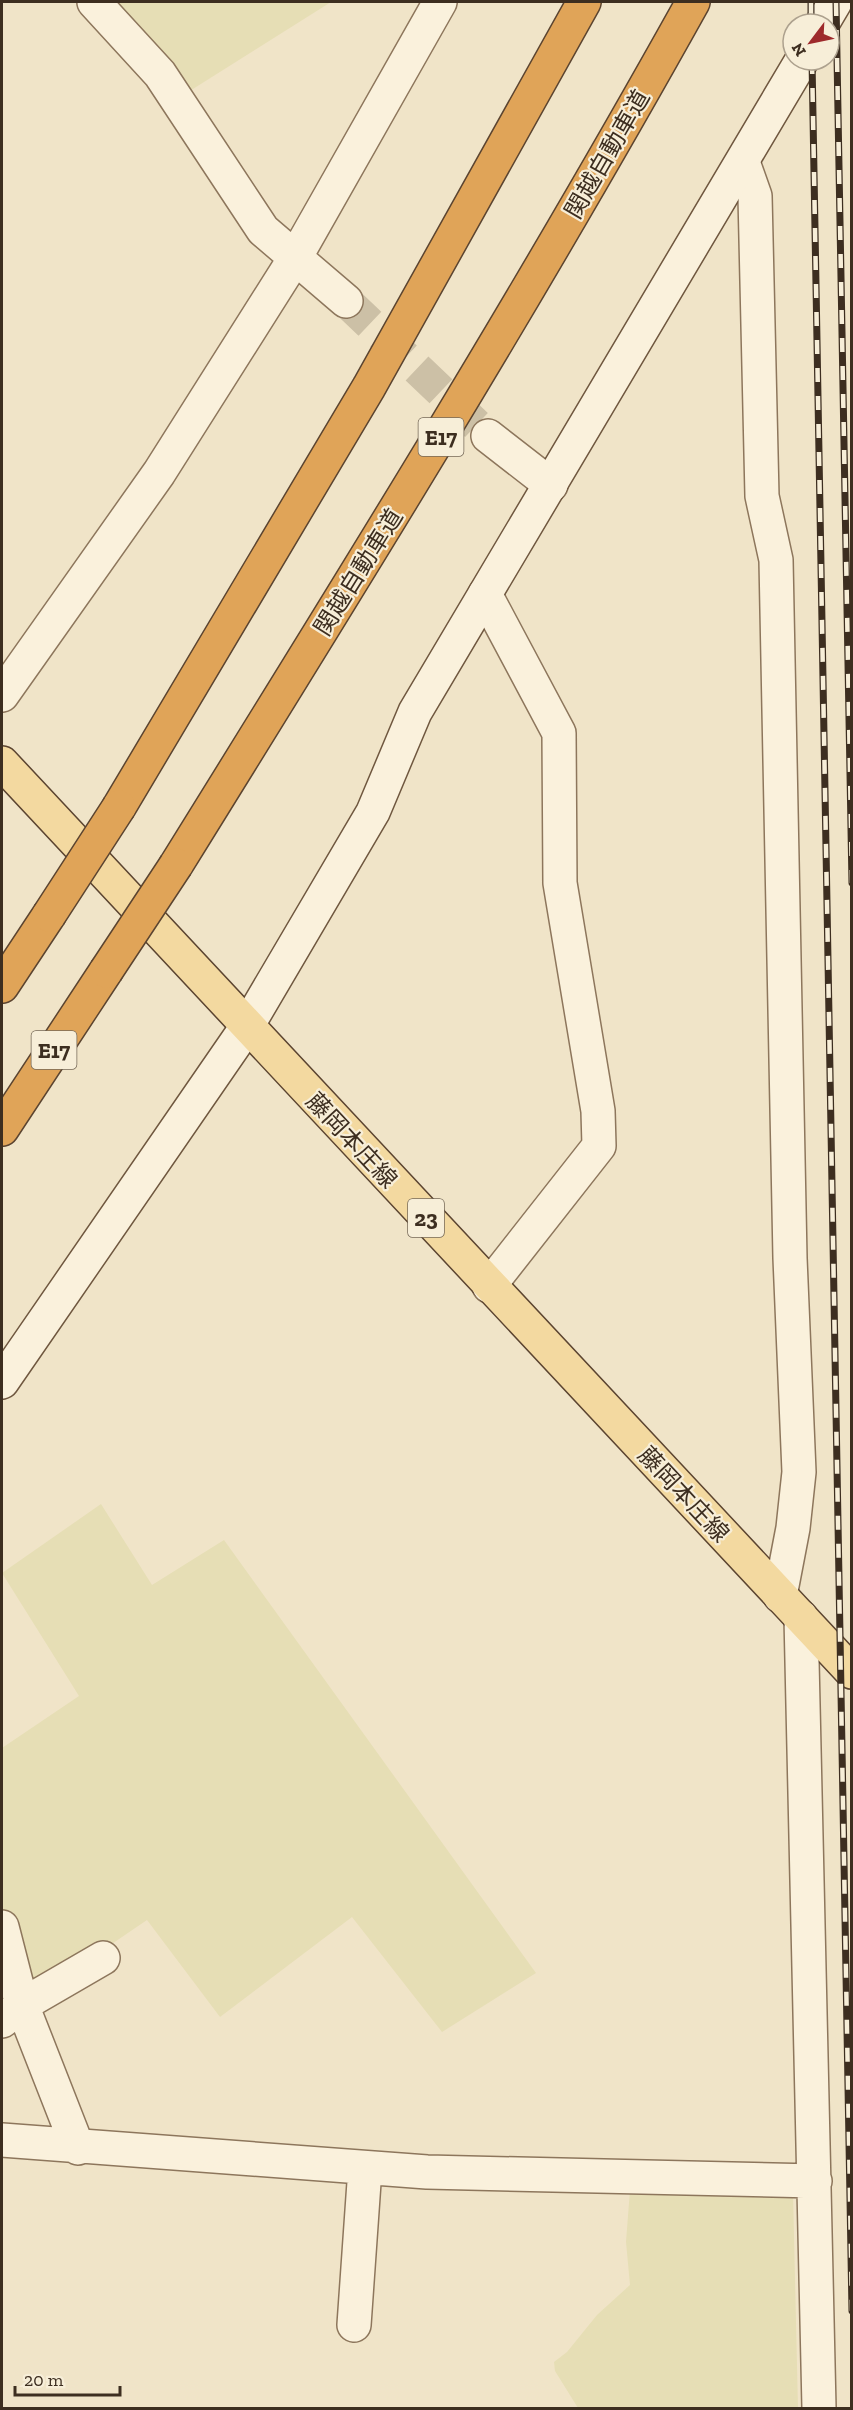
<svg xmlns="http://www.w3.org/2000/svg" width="853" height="2410" font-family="'Zilla Slab','Noto Sans JP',serif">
<rect width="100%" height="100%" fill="#f0e4c8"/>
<path fill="#e6deb5" d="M89 2H331L177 99Z
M101 1504 152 1585 224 1540 536 1973 442 2032 352 1917 220 2017 147 1920 22 2005 2 1927V1748L79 1696 2 1573Z
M630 2190 793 2193 798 2408H578L555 2371 554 2362 567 2352 597 2315 630 2285 626 2242Z"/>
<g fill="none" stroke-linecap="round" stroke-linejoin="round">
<path stroke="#ccc0a6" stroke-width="33" stroke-dasharray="33 16" stroke-linecap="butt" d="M346 301 488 436"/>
<g stroke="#8d765c" stroke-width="36">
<path id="street" d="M94 2 160 74 263 230 346 301
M743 162 755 196 762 496 776 560 790 1258 799 1472 793 1528 780 1596
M488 436 551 485
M485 594 559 733 560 883 598 1111 599 1146 489 1286
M2 695 159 473 295 258 440 2
M801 1617 819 2408
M2 1927 22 2005 78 2148
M2 2021 22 2005 103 1958
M2 2140 427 2172 815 2181
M354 2325 365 2168"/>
</g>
<g stroke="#6f573f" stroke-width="36">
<path id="secondary" d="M822 24 835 2
M2 1382 246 1028 373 812 415 712 802 60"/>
</g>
<g stroke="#5b4430" stroke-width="36">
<path id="primary" d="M2 763 852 1672"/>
</g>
<g stroke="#5b4430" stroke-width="36">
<path id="highway" d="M119 807 369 387 584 2
M176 865C353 580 530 295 693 2
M2 986 49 915
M2 1129 106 971"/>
</g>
<use href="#street" stroke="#faf1dc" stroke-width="33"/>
<use href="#secondary" stroke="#faf1dc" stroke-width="33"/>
<use href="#primary" stroke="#f3d9a0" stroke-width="33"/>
<use href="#highway" stroke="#e0a458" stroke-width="33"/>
<g stroke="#3d2e20" stroke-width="7">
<path id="rail" d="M811 2V24
M836 2 852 883
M812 60 852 2311"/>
</g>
<use href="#rail" stroke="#f7eed8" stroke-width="4.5" stroke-dasharray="14" stroke-linecap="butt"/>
<g stroke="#5b4430" stroke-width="36" stroke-linecap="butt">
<path id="highway-bridge" d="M49 915 119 807
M106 971 176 865"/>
</g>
<use href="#highway-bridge" stroke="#e0a458" stroke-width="33"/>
</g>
<g text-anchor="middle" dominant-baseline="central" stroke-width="4.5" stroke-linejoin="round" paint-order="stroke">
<g fill="#f7eed8" stroke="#756857" stroke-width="1.5">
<rect x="418.5" y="418" width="45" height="38" rx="4.5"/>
<rect x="31.5" y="1031" width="45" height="38" rx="4.5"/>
<rect x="408" y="1199" width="36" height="38" rx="4.5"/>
</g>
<g font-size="22" font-weight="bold" fill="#3d2e20">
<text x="441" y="437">E17</text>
<text x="54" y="1050">E17</text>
<text x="426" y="1218">23</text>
</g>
<g font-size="24" fill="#3d2e20" stroke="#f7eed8">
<text transform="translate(607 154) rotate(-60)">関越自動車道</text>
<text transform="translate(358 572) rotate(-58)">関越自動車道</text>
<text transform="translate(352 1140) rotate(47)">藤岡本庄線</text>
<text transform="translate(684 1494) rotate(47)">藤岡本庄線</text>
</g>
</g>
<rect width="853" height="2410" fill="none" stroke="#3d2e20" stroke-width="6"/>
<g transform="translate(811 42) rotate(238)"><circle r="28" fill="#f7eed8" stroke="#ada18e" stroke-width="1.5"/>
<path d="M0-4.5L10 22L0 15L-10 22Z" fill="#9e2a2b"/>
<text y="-9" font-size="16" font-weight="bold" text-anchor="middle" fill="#3d2e20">N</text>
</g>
<path d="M15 2386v9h105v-9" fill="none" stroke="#3d2e20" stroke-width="3"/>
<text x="24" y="2386" font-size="18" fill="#3d2e20" stroke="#f7eed8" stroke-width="4.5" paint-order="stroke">20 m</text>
</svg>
